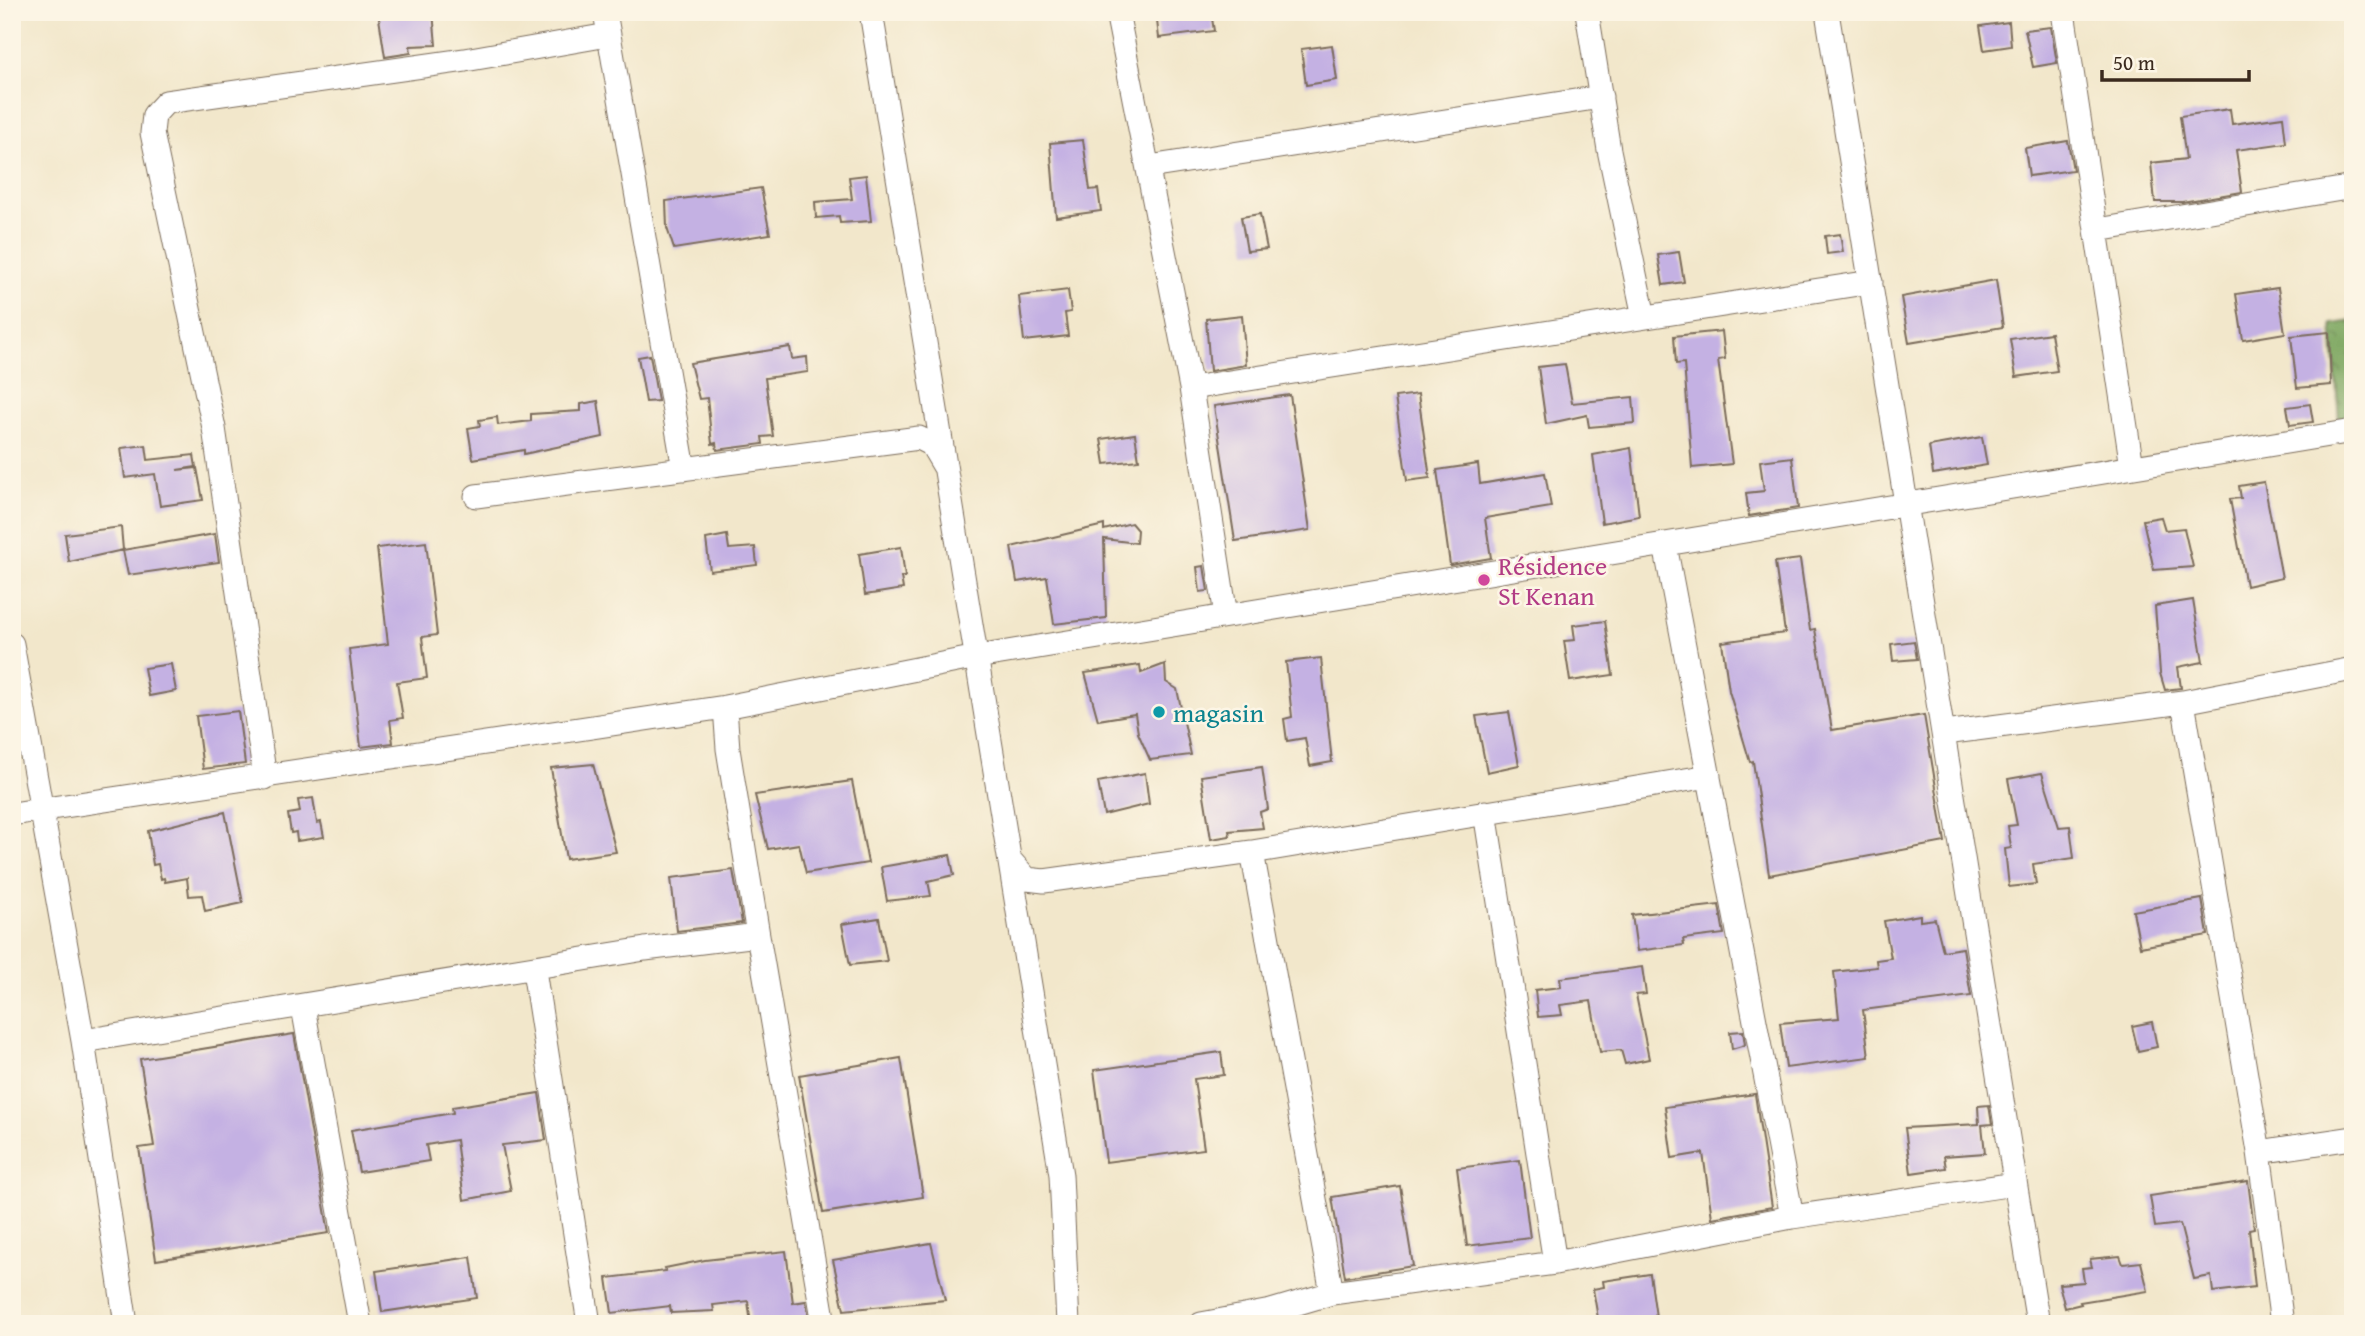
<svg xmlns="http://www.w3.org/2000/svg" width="2365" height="1336" font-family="'Gentium Book Plus',serif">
<defs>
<pattern id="forest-crowns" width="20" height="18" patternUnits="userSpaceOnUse" patternTransform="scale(1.75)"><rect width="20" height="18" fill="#7ca65f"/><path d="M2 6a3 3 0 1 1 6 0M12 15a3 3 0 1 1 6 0" fill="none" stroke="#67874e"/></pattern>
</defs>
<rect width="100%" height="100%" fill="#fcf5e5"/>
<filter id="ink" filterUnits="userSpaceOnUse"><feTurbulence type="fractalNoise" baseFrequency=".0143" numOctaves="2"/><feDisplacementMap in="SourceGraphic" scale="14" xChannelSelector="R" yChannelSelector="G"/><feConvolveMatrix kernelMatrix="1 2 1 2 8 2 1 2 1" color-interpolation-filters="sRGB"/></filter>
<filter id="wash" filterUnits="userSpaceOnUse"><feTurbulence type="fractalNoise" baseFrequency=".00686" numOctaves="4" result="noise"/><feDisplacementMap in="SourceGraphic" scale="28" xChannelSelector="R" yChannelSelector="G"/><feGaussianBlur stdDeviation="1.57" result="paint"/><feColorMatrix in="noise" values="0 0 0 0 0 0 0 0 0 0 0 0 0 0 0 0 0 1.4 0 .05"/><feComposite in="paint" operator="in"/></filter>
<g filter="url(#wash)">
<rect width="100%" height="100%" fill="#f2e7cb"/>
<path fill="url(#forest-crowns)" stroke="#5c683e" stroke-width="2" d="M2353 321V433L2340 435 2332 324Z"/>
<g id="blocks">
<path fill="#c4b1e3" d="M378 12H433L436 45 410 46 411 53 385 57Z
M1156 12H1211L1214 31 1159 38Z
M2009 22 2011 46 1984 50 1980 26Z
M2051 27 2057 63 2033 67 2025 30Z
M1332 45 1337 80 1306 85 1301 49Z
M2230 109 2232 124 2283 117 2286 143 2236 150 2242 192 2182 202H2155L2151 163 2186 159 2180 116Z
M1083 140 1090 190 1098 189 1101 211 1056 217 1050 143Z
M2068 141 2073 170 2029 176 2025 148Z
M866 175 871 221 840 223 839 216 816 218 815 202 852 199 849 177Z
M761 188 770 234 674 249 667 228 666 201Z
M1260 214 1267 249 1247 251 1241 217Z
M1840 234 1843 252 1827 254 1825 236Z
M1679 252 1684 282 1663 285 1658 255Z
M1996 280 2003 327 1909 343 1901 297Z
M2278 288 2285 333 2243 340 2236 294Z
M1068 290 1071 312 1065 313 1068 336 1024 341 1019 296Z
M1242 315 1246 365 1210 371 1206 319Z
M1722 331 1725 359 1718 360 1732 464 1692 468 1684 363 1676 364 1674 336Z
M2329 332 2331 385 2297 388 2291 336Z
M2051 333 2057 371 2016 377 2010 339Z
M790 347 792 359 807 357 808 372 765 378 773 436 762 437 763 444 717 450 716 443 712 444 707 398 699 399 690 363Z
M650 355 658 401 646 402 638 357Z
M1565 364 1572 403 1633 397 1635 423 1589 427 1587 415 1546 424 1538 367Z
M1418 394 1430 478 1407 481 1395 397Z
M1290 395 1310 530 1235 541 1214 406Z
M598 401 603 437 524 454V450L473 459 468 428 480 426 479 420 497 417 498 425 531 421V414L581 411V404Z
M2310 404 2313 422 2290 425 2287 407Z
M1135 434 1139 460 1105 464 1101 439Z
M1982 437 1987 465 1933 474 1929 446Z
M146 445 148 460 194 455 196 467 177 470 197 468 203 500 160 506 155 474 125 478 121 448Z
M1631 448 1639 516 1602 523 1593 455Z
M1792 457 1798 508 1749 516 1746 493 1764 491 1760 461Z
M1478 464 1480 484 1545 473 1551 507 1485 518 1491 558 1450 565 1437 470Z
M2264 482 2282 578 2246 586 2230 499 2241 498 2239 486Z
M2161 517 2165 530 2184 528 2193 567 2154 570 2143 520Z
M1131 523 1137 530 1136 543 1104 539 1106 618 1054 624 1047 577 1017 582 1011 547 1104 525V530Z
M121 527 123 550 69 562 65 534Z
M215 534 219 562 128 575 123 550Z
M727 535 729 549 755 547 757 565 710 571 706 539Z
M426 542 437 635 422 637 427 678 397 682 403 718 390 720 393 743 361 747 349 649 388 644 377 548Z
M901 547 905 577H901L903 589 865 595 859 554Z
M1800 559 1810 630 1815 629 1832 730 1924 715 1945 842 1769 875 1753 761 1750 762 1729 691 1722 642 1785 633 1775 562Z
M1204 566 1208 591 1200 592 1197 567Z
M2193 600 2203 662 2178 667 2181 688 2165 690 2160 673 2155 606Z
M1605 621 1613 675 1570 681 1564 641 1575 640 1573 625Z
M1914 641 1917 659 1893 661 1891 644Z
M1321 658 1332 762 1310 766 1305 738 1287 741 1284 719 1292 717 1286 662Z
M171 664 176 691 149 696 144 668Z
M1165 664 1166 682 1177 689 1191 755 1150 760 1138 733 1135 714 1098 720 1085 673 1140 665 1141 673Z
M238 711 245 764 203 769 196 716Z
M1509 712 1519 765 1487 772 1476 716Z
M593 764 616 852 566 859 551 768Z
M1262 767 1268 809 1260 812 1263 828 1229 831 1230 836 1211 839 1201 776Z
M1145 773 1149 804 1104 815 1098 782Z
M2042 773 2059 827 2070 826 2074 858 2033 864 2036 884 2009 887 2005 849 2011 848 2008 826 2017 825 2008 779Z
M852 781 868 863 806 873 799 844 768 849 755 795Z
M313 798 317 823 321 822 324 837 297 841 296 832 291 833 288 814 300 812 298 800Z
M225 812 243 903 205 911 202 895 189 896 187 878 165 882 164 878 161 879 158 864 153 865 148 831Z
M950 855 954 875 928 881 931 896 887 901 881 867Z
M733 870 742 923 677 931 671 878Z
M2202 899 2208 935 2140 947 2133 911Z
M1719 905 1724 934 1683 939 1684 945 1637 951 1632 915Z
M1920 915V921L1935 919 1943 951 1963 948 1971 996 1863 1010 1869 1057 1786 1068 1780 1023 1839 1018 1834 972 1877 967 1876 960 1891 958 1884 921Z
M879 918 887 961 850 965 842 924Z
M1642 967 1646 994 1636 995 1649 1059 1625 1064 1621 1050 1600 1052 1591 1001 1560 1005 1562 1015 1538 1017 1535 990 1561 987 1560 978Z
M2152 1022 2157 1047 2138 1051 2132 1026Z
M1743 1031 1745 1045 1732 1049 1730 1032Z
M294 1034 329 1233 156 1260 139 1148 154 1146 140 1059Z
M1221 1052 1224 1075 1194 1079 1204 1149 1106 1162 1094 1070Z
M901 1058 923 1197 823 1213 799 1075Z
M539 1093 546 1140 502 1145 511 1191 464 1200 456 1140 426 1145 429 1161 359 1172 351 1130 453 1113 452 1107Z
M1755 1094 1772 1207 1712 1218 1703 1153 1672 1158 1665 1107Z
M1989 1105 1992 1124 1982 1125 1985 1153 1944 1156 1946 1168 1911 1173 1905 1128 1979 1124 1978 1106Z
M1520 1160 1530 1238 1467 1246 1457 1168Z
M2248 1181 2254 1228 2249 1229 2255 1287 2213 1292 2211 1276 2194 1279 2180 1224 2155 1227 2150 1196Z
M1400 1186 1413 1266 1345 1277 1332 1197Z
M931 1243 945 1300 844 1310 833 1260Z
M786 1251 793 1303 806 1301 810 1324H751L748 1301 713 1305 714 1311 671 1313 670 1306 612 1313 607 1278 666 1271 665 1268 705 1260Z
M2120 1256 2123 1264 2141 1262 2148 1291 2080 1302 2081 1304 2065 1308 2059 1284 2084 1282 2082 1268 2092 1267 2090 1259Z
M471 1257 477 1298 382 1312 376 1271Z
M1650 1274 1657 1324H1599L1593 1289 1604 1287 1603 1281Z"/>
</g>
</g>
<g filter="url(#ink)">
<use href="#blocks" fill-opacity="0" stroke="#7b6c5b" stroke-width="2"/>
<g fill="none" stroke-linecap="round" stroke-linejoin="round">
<g stroke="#7b6c5b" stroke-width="25">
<path id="minor" d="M605 12 684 469
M871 12 1061 1175 1068 1324
M1117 12 1191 388 1226 616
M1587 12 1609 150 1644 317
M1827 12 2038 1324
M2063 12 2132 467
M1149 167 1601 97
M2098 230 2353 187
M1191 388 1871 282
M476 496 919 438 931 444 944 466
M1665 545 1792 1217
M12 644 83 1041 126 1324
M2183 702 2259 1152 2282 1324
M725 707 728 749 758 935 824 1324
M1945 733 2183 702 2353 669
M265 778 214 428 152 133 154 115 166 102 465 60 608 35
M1485 812 1555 1263
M12 814 725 707 977 657 2353 431
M1252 852 1332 1293
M1010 860 1027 879 1044 881 1252 852 1709 776
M534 970 589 1324
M303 1007 360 1324
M83 1041 645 949 758 935
M2259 1152 2353 1138
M1201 1324 1271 1311 1332 1293 1555 1263 1792 1217 2014 1184"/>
</g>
<use href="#minor" stroke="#fff" stroke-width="23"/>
</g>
</g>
<circle fill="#d1479c" stroke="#fcf5e5" stroke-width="2.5" cx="1484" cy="580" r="7"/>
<circle fill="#0f9aa8" stroke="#fcf5e5" stroke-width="2.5" cx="1159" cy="712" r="7"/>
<g text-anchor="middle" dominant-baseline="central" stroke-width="5" stroke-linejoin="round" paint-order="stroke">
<g font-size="26" fill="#b23c85" stroke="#fcf5e5" text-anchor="start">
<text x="1498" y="565">Résidence<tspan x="1498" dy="30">St Kenan</tspan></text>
</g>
<g font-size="26" fill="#0d838f" stroke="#fcf5e5" text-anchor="start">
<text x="1173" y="712">magasin</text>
</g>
</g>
<rect width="2365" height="1336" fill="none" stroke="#fcf5e5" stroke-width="42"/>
<path d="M2102 70v10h147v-10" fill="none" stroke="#3b2a1e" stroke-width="3.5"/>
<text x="2113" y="70" font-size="21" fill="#3b2a1e" stroke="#fcf5e5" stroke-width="5" paint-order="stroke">50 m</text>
</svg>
